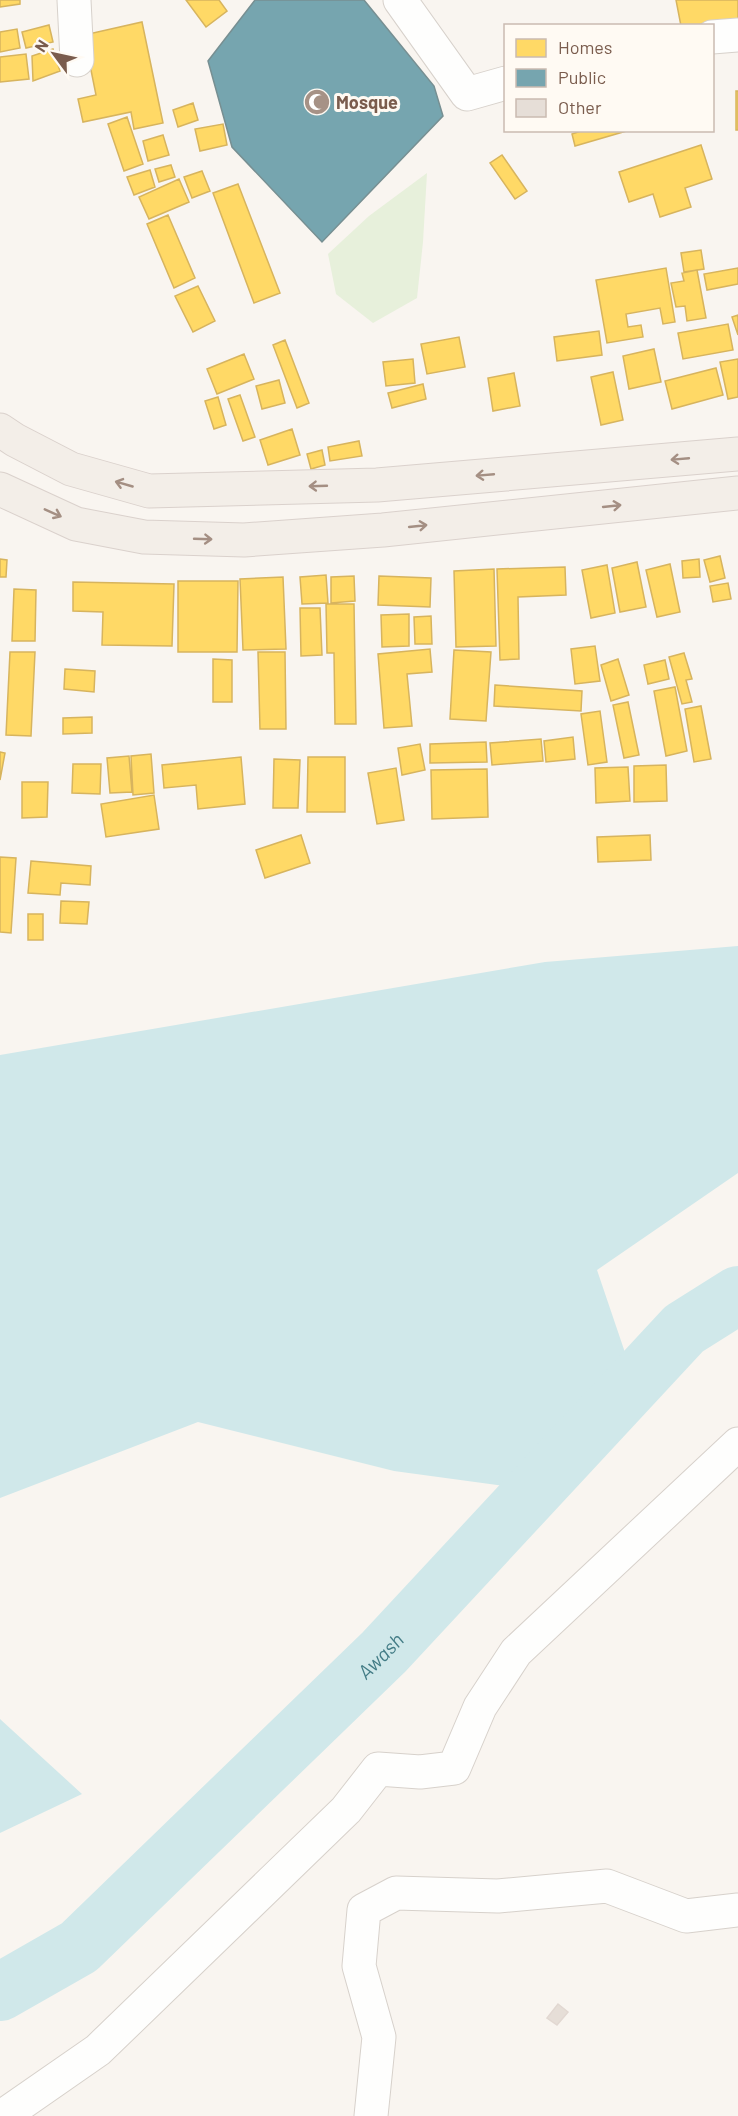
<svg xmlns="http://www.w3.org/2000/svg" width="738" height="2116" font-family="Barlow,sans-serif">
<rect width="100%" height="100%" fill="#f9f5f0"/>
<path fill="#e7f0db" d="M427 173 423 242 417 298 373 323 336 294 328 254 369 216Z"/>
<path fill="#d0e8ea" d="M738 946V1173L597 1270 635 1382 535 1490 394 1471 198 1422 0 1498V1055L545 962Z
M0 1719 82 1794 0 1833Z"/>
<path fill="#ffd966" stroke="#d7b45e" stroke-width="1.5" d="M0 0H20V4L0 7Z
M186 0H219L227 11 206 27Z
M676 0H738V29L712 26H681Z
M142 22 163 123 134 129 131 112 83 122 78 99 96 95 84 35Z
M49 25 53 42 26 48 22 32Z
M17 29 20 48 0 52V32Z
M53 49 60 71 33 81 32 56Z
M26 54 29 79 0 82V57Z
M736 91H738V130H736Z
M193 103 198 120 178 127 173 110Z
M127 117 143 164 124 171 108 124Z
M223 124 227 145 200 151 195 129Z
M584 130H630L575 146 572 134Z
M163 135 169 155 148 161 143 141Z
M701 145 712 179 685 188 691 207 660 217 653 194 629 202 619 172Z
M502 155 527 191 515 199 490 163Z
M171 165 175 177 159 182 155 169Z
M150 170 155 187 134 195 127 177Z
M202 171 210 191 192 198 184 177Z
M179 179 189 202 149 219 139 197Z
M238 184 280 293 254 303 213 193Z
M168 215 195 278 174 288 147 224Z
M701 250 704 269 684 272 681 253Z
M666 268 675 322 663 324 660 308 626 314 628 327 641 325 643 337 607 343 596 280Z
M738 268V284L707 290 704 274Z
M697 270 706 318 687 321 685 306 676 307 671 283 684 281 682 273Z
M198 286 215 321 193 332 175 296Z
M738 315V335L732 317Z
M728 324 733 350 683 359 678 333Z
M599 331 602 355 557 361 554 337Z
M459 337 465 367 427 374 421 344Z
M285 340 309 403 297 408 273 345Z
M654 349 661 382 629 389 623 356Z
M244 354 254 379 217 394 207 369Z
M413 359 415 383 386 386 383 362Z
M738 359V397L728 399 720 362Z
M716 368 723 395 672 409 665 381Z
M613 372 623 420 601 425 591 377Z
M514 373 520 406 493 411 488 378Z
M279 380 285 403 262 409 256 386Z
M423 384 426 399 392 408 388 393Z
M240 395 255 437 243 441 228 399Z
M218 397 226 425 214 429 205 401Z
M292 429 300 455 268 465 260 440Z
M359 441 362 456 330 461 328 447Z
M322 450 325 465 311 469 307 454Z
M720 556 725 578 710 582 704 560Z
M0 559 7 560 6 577H0Z
M699 559 700 577 683 578 682 561Z
M637 562 646 607 620 612 612 568Z
M670 564 680 612 657 617 646 570Z
M607 565 615 613 591 618 582 570Z
M565 567 566 595 518 597 519 659 500 660 497 569Z
M494 569 496 646 456 647 454 571Z
M326 575 328 603 302 604 300 577Z
M354 576 355 601 331 603V577Z
M379 576 431 578 430 607 378 605Z
M283 577 286 649 243 650 240 579Z
M178 581H238L237 652H178Z
M73 582 174 584 172 646 102 645 103 612 73 611Z
M728 583 731 599 713 602 710 586Z
M14 589 36 590 35 641H12Z
M326 604H354L356 724H335L334 653H327Z
M300 608H320L322 655 301 656Z
M409 614V646L382 647 381 615Z
M431 616 432 644H415L414 617Z
M595 646 600 681 575 684 571 649Z
M430 649 432 672 407 674 412 726 384 728 378 654Z
M454 650 491 652 486 721 450 719Z
M10 652H35L31 736 6 735Z
M258 652H285L286 729H260Z
M684 653 692 679 686 680 692 702 682 704 669 657Z
M213 659 232 660V702H213Z
M618 659 629 695 611 701 601 665Z
M665 660 669 679 648 684 644 665Z
M65 669 95 671 94 692 64 689Z
M495 685 582 691 581 711 494 706Z
M675 687 687 751 666 756 654 691Z
M628 702 639 755 624 758 613 705Z
M701 706 711 759 694 762 685 709Z
M600 711 607 762 588 765 581 714Z
M92 717V733L63 734V718Z
M573 737 575 759 546 762 544 741Z
M541 739 543 761 492 765 490 743Z
M486 742 487 762 430 763V744Z
M420 744 425 770 402 775 398 748Z
M0 752 5 753 0 780Z
M151 754 154 793 133 795 131 756Z
M129 756 132 792 110 793 107 758Z
M241 757 245 804 198 809 196 785 164 788 162 765Z
M308 757H345V812H307Z
M274 759 300 760 298 808H273Z
M73 764H101L100 794 72 793Z
M666 765 667 801 634 802V766Z
M628 767 630 801 596 803 595 768Z
M396 768 404 820 377 824 368 773Z
M487 769 488 817 432 819 431 770Z
M22 782H48L47 817 22 818Z
M154 795 159 829 106 837 101 804Z
M301 835 310 863 265 878 256 850Z
M650 835 651 860 598 862 597 837Z
M0 857 16 858 11 933 0 932Z
M31 861 91 866 90 885 61 883 60 895 28 893Z
M61 901 89 902 87 924 60 923Z
M28 914H43V940H28Z"/>
<path fill="#76a5af" stroke="#778f92" stroke-width="1.5" d="M255 0H364L434 86 443 116 322 242 232 147 208 61Z"/>
<g fill="none" stroke-linecap="round" stroke-linejoin="round">
<path stroke="#d0e8ea" stroke-width="58" id="s1" d="M0 1992 79 1947 384 1652 684 1329 738 1295"/>
</g>
<path fill="#e6ded7" stroke="#e2d8d2" stroke-width="1.5" d="M558 2004 568 2012 557 2025 547 2018Z"/>
<g fill="none" stroke-linecap="round" stroke-linejoin="round">
<g stroke="#d7d1cb" stroke-width="35">
<path id="minor" d="M74 0 77 60
M400 0 467 94 506 83
M712 37 738 35
M3 2116 98 2050 346 1810 378 1769 420 1772 454 1768 480 1707 516 1652 738 1444
M371 2116 379 2037 359 1966 364 1910 396 1893 498 1896 607 1886 686 1916 738 1910"/>
</g>
<g stroke="#dad1cc" stroke-width="35">
<path id="major" d="M0 430 15 440 71 469 149 491 377 485 738 454
M0 489 76 524 144 537 244 540 383 530 738 493"/>
</g>
<use href="#minor" stroke="#fefefd" stroke-width="33"/>
<use href="#major" stroke="#f3eee8" stroke-width="33"/>
</g>
<defs><path id="oneway-shaft" d="M-6 0H5M1.5-3L5.5 0L1.5 3" fill="none" stroke-width="1.6" stroke-linecap="round" stroke-linejoin="round" transform="scale(1.5)"/></defs>
<g stroke="#a48f83">
<use href="#oneway-shaft" transform="translate(680 459) rotate(175)"/>
<use href="#oneway-shaft" transform="translate(485 475) rotate(175)"/>
<use href="#oneway-shaft" transform="translate(124 484) rotate(-164)"/>
<use href="#oneway-shaft" transform="translate(318 486) rotate(178)"/>
<use href="#oneway-shaft" transform="translate(612 506) rotate(-6)"/>
<use href="#oneway-shaft" transform="translate(53 513) rotate(24)"/>
<use href="#oneway-shaft" transform="translate(418 526) rotate(-6)"/>
<use href="#oneway-shaft" transform="translate(203 539) rotate(2)"/>
</g>
<defs>
<g id="mosque-disc" transform="scale(1.35)"><circle r="9.5" fill="#a69286" stroke="#fffaf3"/><path d="M3.5-4.9A6 6 0 1 0 3.5 4.9A5 5 0 1 1 3.5-4.9Z" fill="#fff"/></g>
</defs>
<g fill-rule="evenodd">
<use href="#mosque-disc" x="317" y="102"/>
</g>
<g text-anchor="middle" dominant-baseline="central" stroke-width="6" stroke-linejoin="round" paint-order="stroke">
<g font-size="18" font-weight="bold" fill="#7a5c4d" stroke="#fffaf3" text-anchor="start">
<text x="336" y="102">Mosque</text>
</g>
<g font-size="20" font-style="italic" fill="#437c86" stroke="#fffaf3">
<text stroke="none"><textPath href="#s1" startOffset="510">Awash</textPath></text>
</g>
</g>
<rect x="504" y="24" width="210" height="108" fill="#fffaf3" stroke="#cabbb1" stroke-width="1.5"/>
<rect x="516" y="39" width="30" height="18" fill="#ffd966" stroke="#cabbb1" stroke-width="1.5"/>
<text x="558" y="54" font-size="18" fill="#7a5c4d">Homes</text>
<rect x="516" y="69" width="30" height="18" fill="#76a5af" stroke="#cabbb1" stroke-width="1.5"/>
<text x="558" y="84" font-size="18" fill="#7a5c4d">Public</text>
<rect x="516" y="99" width="30" height="18" fill="#e6ded7" stroke="#cabbb1" stroke-width="1.5"/>
<text x="558" y="114" font-size="18" fill="#7a5c4d">Other</text>
<g transform="translate(54 54) rotate(303)" stroke="#fffaf3" stroke-width="4.5" paint-order="stroke">
<path d="M0-4.5L10 22L0 15L-10 22Z" fill="#7a5c4d"/>
<text y="-9" font-size="16" font-weight="bold" text-anchor="middle" fill="#7a5c4d">N</text>
</g>
</svg>
